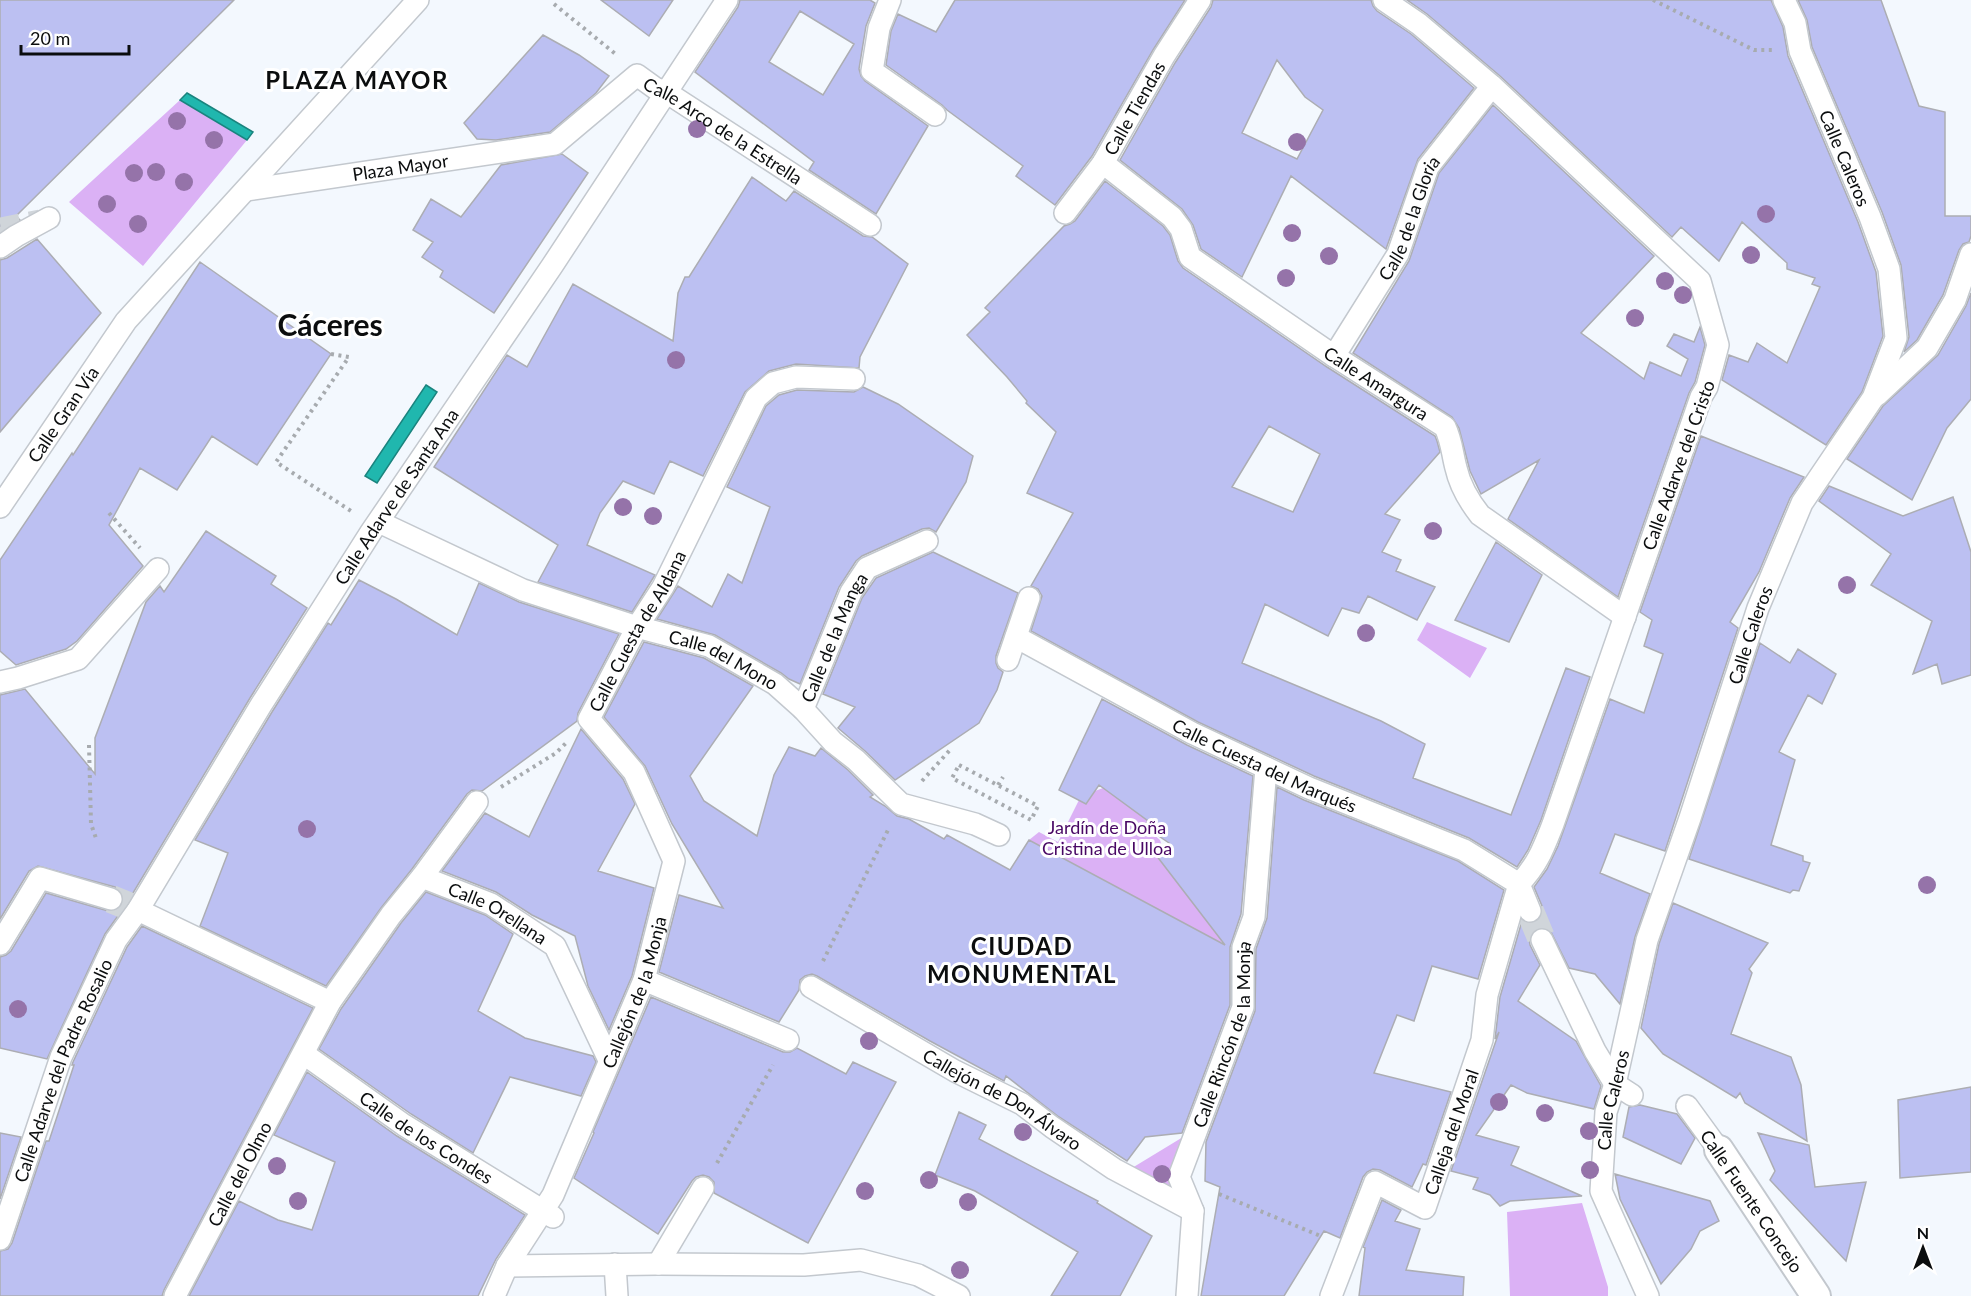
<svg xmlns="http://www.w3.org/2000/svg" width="1971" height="1296" font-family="Lato,sans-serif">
<rect width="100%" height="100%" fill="#f3f8fe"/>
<path fill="#dbb1f5" d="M180 100 247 140 143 266 69 202Z
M1427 622 1487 648 1470 678 1417 640Z
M1103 788 1149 819 1144 826 1160 840 1163 849 1156 855 1161 862 1222 900 1232 913 1221 943 1029 840 1039 832 1058 842 1079 800 1086 804 1095 791Z
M1183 1137 1175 1193 1132 1168Z
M1582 1203 1608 1287V1296H1510L1507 1212Z"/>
<path fill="#20b7ae" stroke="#1a847e" stroke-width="1.5" d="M187 93 253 132 247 140 180 100Z
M426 385 437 392 377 483 365 476Z"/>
<path fill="#bcc0f2" stroke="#acadb3" stroke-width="1.5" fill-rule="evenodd" d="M0 0H234L16 216 20 220 0 232Z
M601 0H673L649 36Z
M740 0H870L875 3 866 26 859 69 861 76 865 81 928 126 876 214 809 170 814 162 695 72 738 7ZM800 11 854 44 823 95 769 62Z
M955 0H1185L1153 50 1092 156 1055 205 1016 176 1023 166 947 110 942 105 886 65 891 31 898 14 936 32Z
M1213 0H1371L1373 6 1377 11 1411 34 1474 88 1418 159 1386 249 1291 176 1242 277 1201 249 1193 225 1182 209 1120 160 1175 63 1211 7ZM1277 60 1305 97 1323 110 1297 159 1242 133Z
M1407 0H1771L1783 27 1788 56 1858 222 1876 272 1883 336 1862 392 1826 445 1722 380 1729 355 1748 362 1757 343 1787 363 1820 287 1812 284 1815 278 1787 269V263L1742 222 1719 261 1681 227 1672 237 1500 76 1427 14Z
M1798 0H1881L1919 106 1945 112V216H1971V236L1969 242 1963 244 1959 250 1943 295 1917 340 1904 352 1909 337 1901 265 1882 212 1812 47 1807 20Z
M543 35 579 55 609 76 596 93 550 132 496 140 477 139 464 123Z
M1493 105 1654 256 1581 333 1644 379 1650 362 1681 376 1688 359 1667 346 1674 334 1694 342 1700 327 1705 345 1695 382 1689 393 1618 597 1508 519 1539 460 1481 494 1470 471 1459 428 1452 417 1353 353 1409 261 1439 173Z
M562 154 588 173 494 313 440 277 443 271 422 257 433 242 413 230 431 199 461 217 501 165Z
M752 177 786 201 794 191 863 236 872 237 908 264 860 357 859 368 796 364 769 371 745 392 703 476 670 461 654 494 623 481 600 513 587 545 655 575 632 612 538 582 558 545 434 467 507 355 527 367 573 284 673 341 678 293 685 277H689Z
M1105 181 1163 226 1170 235 1178 261 1183 268 1327 367 1435 436 1437 441 1440 452 1385 514 1400 520 1382 552 1401 560 1396 571 1435 587 1417 620 1368 596 1359 613 1342 608 1328 636 1265 604 1242 663 1381 721 1425 744 1413 778 1511 815 1566 668 1590 677 1541 820 1528 850 1517 867 1469 838 1314 776 1198 722 1031 631 1042 596 1038 589 1031 586 1073 513 1027 493 1056 432 1026 403 1027 401 1007 377 967 335 990 312 985 308 1064 226 1070 224 1075 221ZM1269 426 1320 454 1293 512 1232 487Z
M37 239 101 313 0 432V260L7 258Z
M200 262 331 354 257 465 212 436 177 490 140 468 109 525 143 566 77 641 66 649 16 665 0 651V560L72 453 73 455Z
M1971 293V399L1947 428 1912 500 1847 459 1883 406 1938 355 1966 306Z
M863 387 898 404 973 456 966 482 936 532 929 528 922 529 862 556 856 561 839 587 800 684 789 679 781 673 715 635 657 619 678 586 712 607 728 574 742 583 770 507 727 487 766 406 779 395 797 390 854 392Z
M1701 436 1804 477 1790 498 1759 572 1730 622 1738 628 1665 851 1615 834 1600 873 1650 894 1635 937 1620 1004 1595 974 1569 968 1550 930 1542 927 1536 929 1531 933 1529 938 1530 945 1540 965 1518 1001 1576 1041 1601 1086 1594 1109 1527 1093 1511 1085 1476 1135 1519 1147 1511 1165 1582 1196 1510 1201 1500 1206 1490 1195 1473 1189 1478 1178 1451 1171 1499 1032 1495 1039 1500 997 1522 921 1528 923H1534L1540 919 1542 913V906L1534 887 1547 869 1558 846 1610 699 1644 713 1663 654 1644 646 1652 620 1640 612Z
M1829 486 1903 516 1953 497 1971 552V675L1942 684 1937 664 1913 674 1932 621 1871 585 1891 554 1819 501Z
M206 531 276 576 271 584 307 608 250 698 127 903 105 934 47 1059 0 1048V957L6 955 11 951 46 893 108 911H115L119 909 123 903V897L121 891 115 887 38 866 29 871 0 919V695L25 689 95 774V738L146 602 160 586 164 592Z
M1496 542 1542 575 1509 642 1455 620Z
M933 552 1018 593 996 656V663L998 668 1003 672 997 690 979 723 895 780 865 751 838 728 855 707 823 694 862 598 876 578Z
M359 580 396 599 457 635 479 583 519 602 619 634 578 713 577 721 482 791 472 790 467 794 412 869 381 908 326 986 200 926 228 853 195 840 272 712 328 623 331 625Z
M644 642 704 658 753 686 690 776 704 801 757 836 774 775 789 747 815 756 821 748 848 770 873 795 870 797 885 806 897 816 909 819 944 839 947 835 1010 870 1029 840 1225 945 1156 855 1169 843 1144 826 1148 821 1099 785 1086 804 1059 790 1102 699 1187 745 1253 776 1241 914 1230 947V1005L1182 1133 1145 1137 1127 1161 1059 1117 1006 1076 1004 1081 930 1041 817 976 812 974 805 976 800 980 799 990 779 1022 659 972 679 895 723 908 672 824 645 766 604 717Z
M1760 643 1790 663 1798 649 1836 674 1822 704 1808 695 1779 752 1795 760 1771 845 1803 856V861L1810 863 1799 891 1793 890 1790 893 1689 859Z
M581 729 623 779 635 804 598 871 654 888 632 976 609 1030 588 986 575 936 532 915 496 892 442 871 485 813 529 837Z
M1277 787 1304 800 1458 861 1504 890 1478 979 1432 966 1414 1021 1397 1015 1374 1073 1451 1092 1426 1165 1423 1164 1412 1187 1380 1170 1373 1169 1367 1172 1363 1177 1340 1238 1324 1231 1284 1296H1201L1220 1187 1205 1181 1206 1142 1255 1011 1256 949 1267 918Z
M426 892 485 915 513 934 478 1011 525 1038 593 1056 596 1062 581 1096 510 1077 473 1153 411 1114 319 1049 341 1009 401 923Z
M1673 903 1768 943 1749 969 1752 973 1731 1034 1791 1057 1801 1085 1807 1141 1745 1103 1740 1093 1736 1098 1663 1054 1641 1028 1659 944Z
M142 926 313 1008 164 1290 162 1296H0V1251L8 1249 12 1243 46 1141H49L74 1065H72L73 1062 127 947Z
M651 997 783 1052H790L797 1048 846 1074 853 1062 896 1082 808 1243 714 1193V1182L709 1177 703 1175 696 1177 692 1181 658 1234 574 1178 594 1133 593 1132Z
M307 1072 397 1136 525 1215 496 1259 478 1296H189L239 1201 278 1220 312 1230 335 1162 274 1135Z
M1971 1087V1172L1900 1178 1898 1100Z
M1640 1105 1677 1114 1695 1138 1681 1164 1623 1137 1629 1107Z
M959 1112 986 1125 979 1139 1098 1201 1097 1203 1152 1236 1120 1296H1051L1078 1252 975 1191 935 1175Z
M0 1133 21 1137 0 1199Z
M1758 1133 1809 1145 1815 1187 1866 1182 1846 1261 1770 1180 1775 1171Z
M1615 1174 1710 1201 1719 1221 1700 1231 1691 1249 1661 1284 1620 1199Z
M1382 1200 1401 1210 1395 1221 1420 1229 1406 1270 1464 1277 1463 1296H1359L1365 1248 1363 1247Z"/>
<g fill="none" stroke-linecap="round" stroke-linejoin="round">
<path stroke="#d0d5da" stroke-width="21" stroke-dasharray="21 10" stroke-linecap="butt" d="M0 227 1 228 40 220"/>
<path stroke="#d0d5da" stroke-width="28" stroke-dasharray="28 14" stroke-linecap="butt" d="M111 899 138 910
M1530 911 1542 940"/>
<g stroke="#c3c8ce" stroke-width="24">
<g id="pedestrian">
<path d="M890 0 879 28 872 71 935 115"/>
<path d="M1384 0 1419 24 1492 86 1700 281 1718 345 1707 387 1701 397 1553 824C1543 849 1538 864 1519 884L1530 911"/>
<path id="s1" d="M1103 163 1172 217 1181 229 1190 257 1334 356 1445 427C1452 442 1452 453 1456 468 1460 486 1469 501 1480 515L1625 617"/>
<path id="s2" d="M246 190 555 144 637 75 655 88 666 92 870 225"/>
<path id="s3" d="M1065 213 1103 163 1164 56 1200 0"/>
<path d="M0 247 16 236 49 218"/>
<path id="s4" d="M1334 356 1398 254 1428 167 1492 86"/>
<path d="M1877 395 1927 348 1955 300 1971 254"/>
<path id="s5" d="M0 507 126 321 418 0"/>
<path id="s6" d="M379 522 523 590 637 627 709 646 775 684 803 709 833 742 856 760 901 804 975 824 999 835"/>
<path id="s7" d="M1016 637 1192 733 1309 788 1464 850 1519 884 1487 995 1482 1040 1425 1208 1375 1182 1331 1296"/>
<path d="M1008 660 1029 598"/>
<path d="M0 682 18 678 78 659 158 569"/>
<path id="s8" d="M803 709 851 592 867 568 927 541"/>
<path id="s9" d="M422 877 491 904 555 946 609 1060"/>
<path d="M138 910 330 1002"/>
<path d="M1542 940 1595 1051 1615 1084 1632 1095"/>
<path d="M0 944 40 878 111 899"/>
<path d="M644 980 788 1040"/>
<path id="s10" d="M811 987 955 1071 1022 1104 1052 1127 1114 1169 1193 1211"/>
<path id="s11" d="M304 1054 404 1125 553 1217"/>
<path d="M1687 1106 1719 1150"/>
<path id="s12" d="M0 1239 61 1057 116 940 138 910 261 705 371 532 552 266 727 0"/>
<path d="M615 1264 617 1296"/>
<path d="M658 1264 703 1188"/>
<path d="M507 1266 658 1264 804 1265 861 1260 918 1275 959 1296"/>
<path id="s13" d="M175 1296 330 1002 391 915 422 877 477 802"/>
<path id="s14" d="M494 1296 507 1266 553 1195 644 980 674 861 634 772 589 719 637 627 663 587 756 398 773 383 796 377 854 379"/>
<path id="s15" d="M1187 1296 1193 1211 1179 1177 1243 1007V947L1254 917 1266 768"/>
<path id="s16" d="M1648 1296 1601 1191 1606 1112 1615 1084 1647 940 1690 818 1758 608 1802 503 1873 398 1896 338 1889 269 1870 217 1800 51 1795 23 1784 0"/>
</g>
</g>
<g stroke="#c3c8ce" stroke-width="32">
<path id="minor" d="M1719 1150 1816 1296"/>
</g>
<path stroke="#a7abaf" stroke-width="4" stroke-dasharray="3 4.5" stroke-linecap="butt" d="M1653 0 1754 50H1772
M554 4 618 56
M331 354 349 357 276 462 351 511
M109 513 140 548
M89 745 91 824 97 841
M959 765 1038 806 1031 820 952 778Z
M922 781 950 750
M998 785 1003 777
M501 787 556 753 568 741
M823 961 889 828
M717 1163 773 1065
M1219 1194 1323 1237"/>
<use href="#pedestrian" stroke="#fff" stroke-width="21"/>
<use href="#minor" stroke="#fff" stroke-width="28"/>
</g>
<g fill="#9573a9">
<circle cx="177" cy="121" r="9"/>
<circle cx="697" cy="129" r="9"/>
<circle cx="214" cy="140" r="9"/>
<circle cx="1297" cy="142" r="9"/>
<circle cx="156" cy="172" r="9"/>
<circle cx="134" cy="173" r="9"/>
<circle cx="184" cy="182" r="9"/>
<circle cx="107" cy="204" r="9"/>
<circle cx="1766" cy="214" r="9"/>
<circle cx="138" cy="224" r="9"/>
<circle cx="1292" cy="233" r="9"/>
<circle cx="1751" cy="255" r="9"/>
<circle cx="1329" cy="256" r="9"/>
<circle cx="1286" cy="278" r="9"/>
<circle cx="1665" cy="281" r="9"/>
<circle cx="1683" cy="295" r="9"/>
<circle cx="1635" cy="318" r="9"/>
<circle cx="676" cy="360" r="9"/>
<circle cx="623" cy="507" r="9"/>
<circle cx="653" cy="516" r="9"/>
<circle cx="1433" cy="531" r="9"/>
<circle cx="1847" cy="585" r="9"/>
<circle cx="1366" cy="633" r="9"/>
<circle cx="307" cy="829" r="9"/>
<circle cx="1927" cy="885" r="9"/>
<circle cx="18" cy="1009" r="9"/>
<circle cx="869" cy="1041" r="9"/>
<circle cx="1499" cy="1102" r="9"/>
<circle cx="1545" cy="1113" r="9"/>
<circle cx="1589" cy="1131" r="9"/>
<circle cx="1023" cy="1132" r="9"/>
<circle cx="277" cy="1166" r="9"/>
<circle cx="1590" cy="1170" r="9"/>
<circle cx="1162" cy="1174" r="9"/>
<circle cx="929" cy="1180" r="9"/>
<circle cx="865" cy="1191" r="9"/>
<circle cx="298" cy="1201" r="9"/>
<circle cx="968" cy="1202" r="9"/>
<circle cx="960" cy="1270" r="9"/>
</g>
<g text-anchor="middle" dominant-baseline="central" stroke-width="6" stroke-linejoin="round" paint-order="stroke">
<g font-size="18" fill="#0b0d0e" stroke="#fff">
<text stroke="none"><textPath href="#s3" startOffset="126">Calle Tiendas</textPath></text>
<text stroke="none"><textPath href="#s2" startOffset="522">Calle Arco de la Estrella</textPath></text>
<text transform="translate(1845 158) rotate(67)">Calle Caleros</text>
<text stroke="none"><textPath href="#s2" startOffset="156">Plaza Mayor</textPath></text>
<text stroke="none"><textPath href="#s4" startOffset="158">Calle de la Gloria</textPath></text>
<text stroke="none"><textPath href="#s1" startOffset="357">Calle Amargura</textPath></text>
<text stroke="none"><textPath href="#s5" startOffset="112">Calle Gran Vía</textPath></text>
<text transform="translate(1678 465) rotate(-70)">Calle Adarve del Cristo</text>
<text stroke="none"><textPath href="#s12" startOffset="846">Calle Adarve de Santa Ana</textPath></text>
<text stroke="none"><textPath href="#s14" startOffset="741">Calle Cuesta de Aldana</textPath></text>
<text stroke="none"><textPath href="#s16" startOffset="693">Calle Caleros</textPath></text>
<text stroke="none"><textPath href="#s8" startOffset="78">Calle de la Manga</textPath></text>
<text stroke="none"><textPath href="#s6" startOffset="372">Calle del Mono</textPath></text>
<text stroke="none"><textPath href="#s7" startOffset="280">Calle Cuesta del Marqués</textPath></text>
<text stroke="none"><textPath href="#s9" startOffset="84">Calle Orellana</textPath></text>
<text stroke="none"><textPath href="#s14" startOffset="336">Callejón de la Monja</textPath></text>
<text stroke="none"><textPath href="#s15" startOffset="273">Calle Rincón de la Monja</textPath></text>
<text stroke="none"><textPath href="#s12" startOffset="180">Calle Adarve del Padre Rosalio</textPath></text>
<text stroke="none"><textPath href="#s10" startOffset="222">Callejón de Don Álvaro</textPath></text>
<text stroke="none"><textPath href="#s16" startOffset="207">Calle Caleros</textPath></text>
<text transform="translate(1451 1132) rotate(-71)">Calleja del Moral</text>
<text stroke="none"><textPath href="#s11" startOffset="148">Calle de los Condes</textPath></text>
<text stroke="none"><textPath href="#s13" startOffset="138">Calle del Olmo</textPath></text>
<text transform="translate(1752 1201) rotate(56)">Calle Fuente Concejo</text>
</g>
<g font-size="18" fill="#480764" stroke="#fff">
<text x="1107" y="827">Jardín de Doña<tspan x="1107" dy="21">Cristina de Ulloa</tspan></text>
</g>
<g font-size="24" font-weight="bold" letter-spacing="1.5" fill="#0b0d0e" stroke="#fff">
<text x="357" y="79">PLAZA MAYOR</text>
<text x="1022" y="945">CIUDAD<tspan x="1022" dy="28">MONUMENTAL</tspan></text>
</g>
<g font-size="30" font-weight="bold" fill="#0b0d0e" stroke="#fff">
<text x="330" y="324">Cáceres</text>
</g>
</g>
<g transform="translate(1923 1248)" stroke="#ffffff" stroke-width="4.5" paint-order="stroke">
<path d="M0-4.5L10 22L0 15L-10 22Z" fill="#0b0d0e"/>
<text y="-9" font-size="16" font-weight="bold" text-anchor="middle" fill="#0b0d0e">N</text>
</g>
<path d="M21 45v9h108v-9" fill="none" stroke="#0b0d0e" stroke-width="3"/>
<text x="30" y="45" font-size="18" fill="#0b0d0e" stroke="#ffffff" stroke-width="4.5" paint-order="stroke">20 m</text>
</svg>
